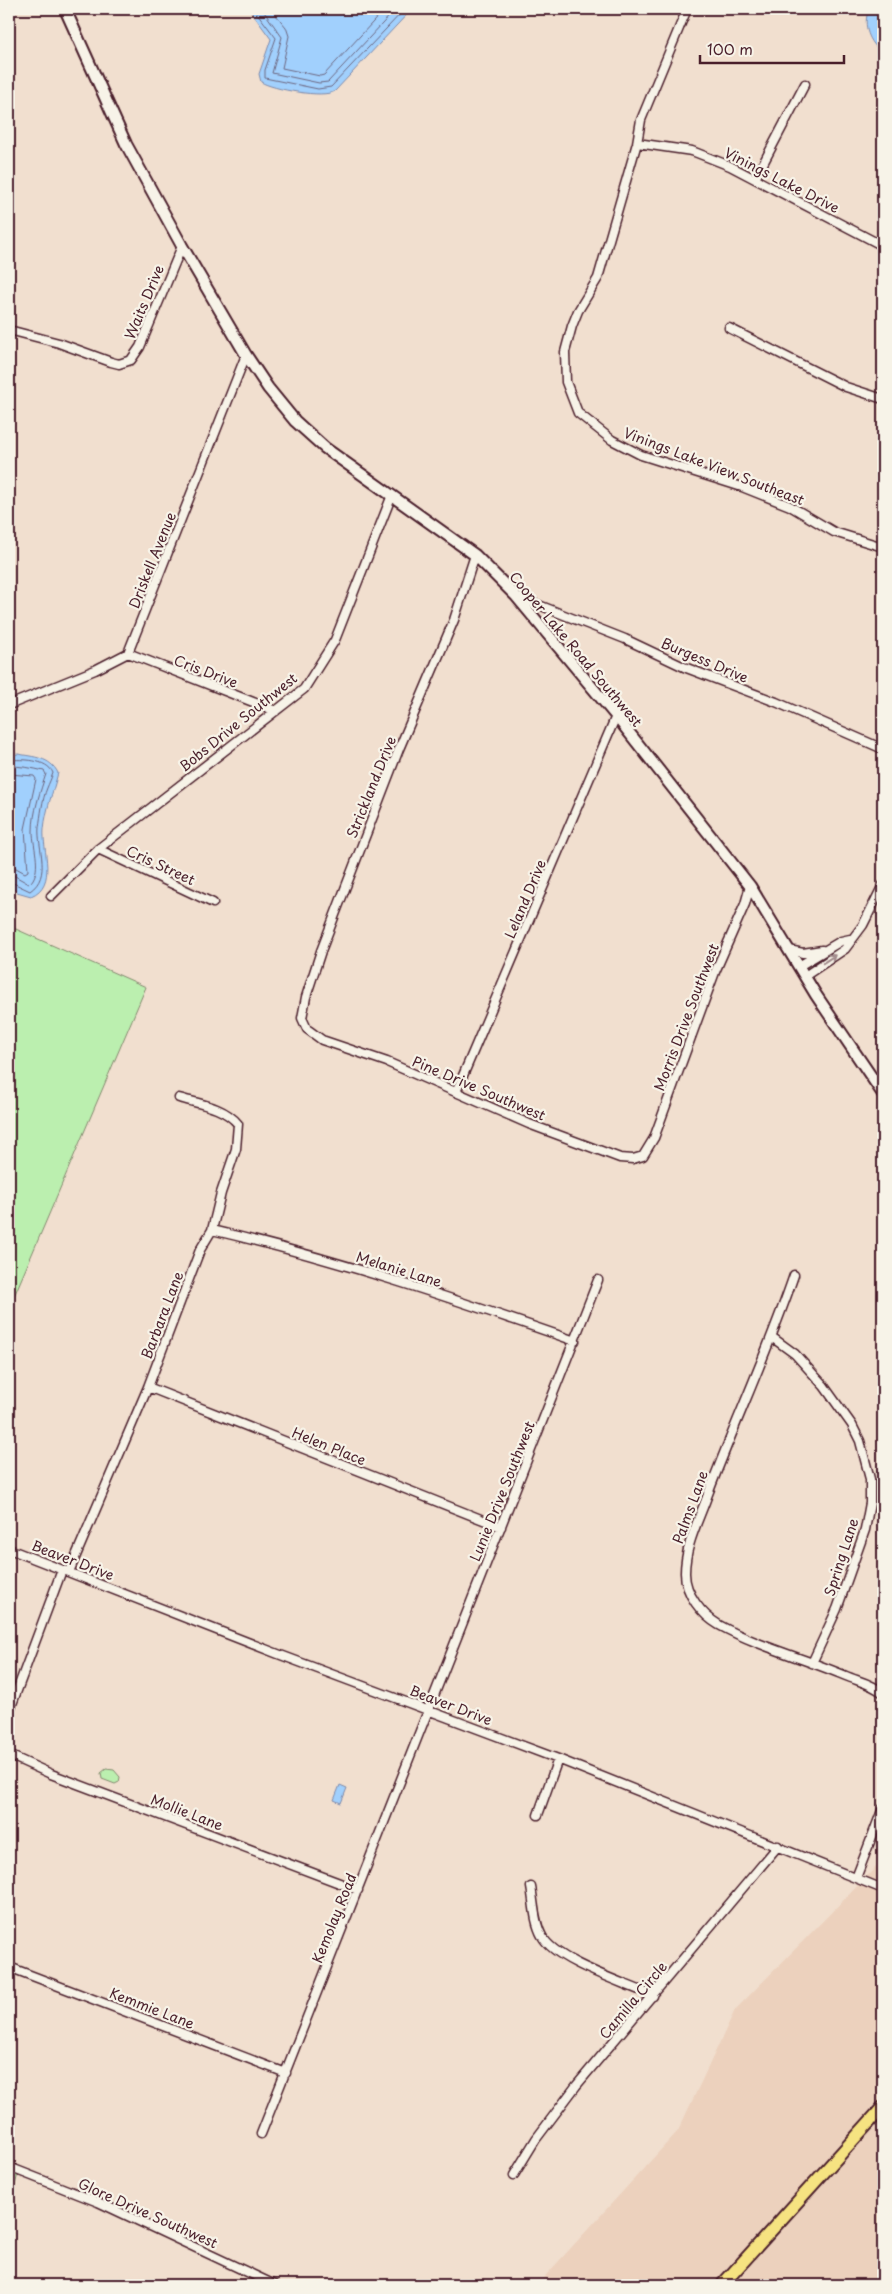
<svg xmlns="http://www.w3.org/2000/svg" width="892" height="2294" font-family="'Playpen Sans',sans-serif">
<rect width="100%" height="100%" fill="#f1dfcf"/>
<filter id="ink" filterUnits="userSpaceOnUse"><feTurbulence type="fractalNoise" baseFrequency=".02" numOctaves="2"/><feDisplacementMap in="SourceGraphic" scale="10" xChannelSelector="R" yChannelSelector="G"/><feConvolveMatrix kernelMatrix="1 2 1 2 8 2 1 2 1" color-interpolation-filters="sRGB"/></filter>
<g filter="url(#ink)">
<path fill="#ecd1bd" d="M883 1860V2285H537L678 2131 735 2010Z"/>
<path fill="#bbefaf" stroke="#82876d" d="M9 926 146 987 9 1308Z
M106 1769 114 1770 120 1777 119 1782 115 1784 102 1779 101 1773Z
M9 2163 19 2170 9 2208Z"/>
<path fill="#a1d0fd" stroke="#7e89a9" d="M249 9H412L335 91C324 99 272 89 261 82L259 74 271 39Z
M869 9H883V53C869 43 862 25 869 9Z
M18 754C34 757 50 757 58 773 53 792 46 809 44 829 42 850 58 885 31 896L17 892 9 884V755Z
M340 1785 347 1788 341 1803 334 1800Z"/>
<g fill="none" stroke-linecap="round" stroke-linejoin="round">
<path stroke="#6d667f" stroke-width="1" d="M254 9 276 38 265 70V78L318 89 331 87 405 9
M262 9 282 37 272 73 319 83 328 82 396 9
M271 9 286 27 289 36 282 68 320 76 324 75 385 9
M9 760C22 759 47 759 53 773 51 779 49 783 47 788 42 800 41 815 39 827 37 848 52 876 30 891L9 881
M9 766C21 766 32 768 44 771L46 774C40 792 33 812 33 831 33 848 43 872 29 884L15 876 9 875
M9 774 34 776 36 779 25 829 28 871 25 873 16 868 9 867"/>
<g stroke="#4a1f2b" stroke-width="11">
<path id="street" d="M687 9 641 120 637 143 598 278 578 311 572 326 565 352 566 382 578 413 612 440 641 455 742 487 790 506 834 532 883 547
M637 143 692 151 730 166 883 246
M755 179 805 84
M729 328 846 387 883 399
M9 330 59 343 111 362 119 364 131 360 140 347 182 246
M475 555 454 620 399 749 321 951 306 997 302 1018 307 1029 322 1040 387 1062 529 1124 620 1158 633 1159 643 1156 654 1138 715 972 745 904 750 886
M516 596 625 639 684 667 776 702 883 749
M128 653 276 711
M9 705 95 670 128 653 246 355
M98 849 213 903
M51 896 98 849 304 689 335 640 392 495
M789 950 803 953 822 950
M799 966 841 941 850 939
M805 976 845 949 863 925 883 885
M456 1092 616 716
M212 1230C336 1259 455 1299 575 1341
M794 1275C769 1349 736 1420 708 1494 699 1520 685 1545 685 1573 685 1594 702 1615 719 1625 759 1647 804 1658 846 1676 858 1681 873 1684 883 1693
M773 1338 795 1354 824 1386 852 1425 860 1441 870 1479V1503L865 1530 837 1609 812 1663
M148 1387 501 1527
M9 1549 278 1654 558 1759 883 1889
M69 1572 148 1387 200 1250 212 1230 221 1193 236 1149 238 1124C224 1107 200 1104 179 1098
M9 1712 62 1570
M9 1755 51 1774 358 1890
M538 1815 558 1759
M856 1878 883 1808
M531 1887C534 1903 534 1922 542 1936 556 1962 626 1983 653 1996
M9 1967 286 2073
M261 2134 598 1280
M9 2167 98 2202 275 2285
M514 2175 536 2139 576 2086 778 1846"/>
</g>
<g stroke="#4a1f2b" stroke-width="14">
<path id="secondary" d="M65 9 126 144 182 246 246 355 268 388 295 421 325 448 475 555 516 596 616 716 750 886 816 995 883 1094"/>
</g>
<g stroke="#4a1f2b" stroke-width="15">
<path id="primary" d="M722 2285 883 2107"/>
</g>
<use href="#street" stroke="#f7f3e8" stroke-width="8"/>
<use href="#secondary" stroke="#f7f3e8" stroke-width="10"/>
<use href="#primary" stroke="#f6e381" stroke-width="11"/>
</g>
<defs><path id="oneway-shaft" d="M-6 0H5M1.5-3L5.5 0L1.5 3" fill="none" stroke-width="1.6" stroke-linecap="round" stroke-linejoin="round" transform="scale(1.25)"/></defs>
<use stroke="#a0898a" href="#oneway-shaft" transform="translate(829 959) rotate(-33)"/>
</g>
<g text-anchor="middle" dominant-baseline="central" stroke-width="4.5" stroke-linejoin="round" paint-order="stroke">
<g font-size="14" fill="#4a1f2b" stroke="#f7f3e8">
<text transform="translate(782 180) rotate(27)">Vinings Lake Drive</text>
<text transform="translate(144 302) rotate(-67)">Waits Drive</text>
<text transform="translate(714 466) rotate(21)">Vinings Lake View Southeast</text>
<text transform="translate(152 560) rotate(-68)">Driskell Avenue</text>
<text transform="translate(576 649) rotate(50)">Cooper Lake Road Southwest</text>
<text transform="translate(705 660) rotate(23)">Burgess Drive</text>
<text transform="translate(206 671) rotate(21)">Cris Drive</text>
<text transform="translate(238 722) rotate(-39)">Bobs Drive Southwest</text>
<text transform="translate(371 787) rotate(-68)">Strickland Drive</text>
<text transform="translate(161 865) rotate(25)">Cris Street</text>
<text transform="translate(525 899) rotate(-67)">Leland Drive</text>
<text transform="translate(686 1017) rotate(-69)">Morris Drive Southwest</text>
<text transform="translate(479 1088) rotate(23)">Pine Drive Southwest</text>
<text transform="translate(399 1269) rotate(17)">Melanie Lane</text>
<text transform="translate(162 1315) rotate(-69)">Barbara Lane</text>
<text transform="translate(329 1446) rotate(22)">Helen Place</text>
<text transform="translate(502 1491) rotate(-68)">Lunie Drive Southwest</text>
<text transform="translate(690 1507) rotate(-70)">Palms Lane</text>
<text transform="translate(841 1557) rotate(-72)">Spring Lane</text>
<text transform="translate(73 1560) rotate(21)">Beaver Drive</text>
<text transform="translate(451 1705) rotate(21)">Beaver Drive</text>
<text transform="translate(187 1812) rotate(21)">Mollie Lane</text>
<text transform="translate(334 1918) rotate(-68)">Kemolay Road</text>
<text transform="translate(633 2000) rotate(-50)">Camilla Circle</text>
<text transform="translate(152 2008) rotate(21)">Kemmie Lane</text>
<text transform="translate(148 2213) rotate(24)">Glore Drive Southwest</text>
</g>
</g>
<rect width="892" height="2294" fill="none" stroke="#f7f3e8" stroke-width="30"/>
<rect x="15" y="15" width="862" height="2264" fill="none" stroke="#4a1f2b" stroke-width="2" filter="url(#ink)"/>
<path d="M700 55v8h144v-8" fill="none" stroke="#4a1f2b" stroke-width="2.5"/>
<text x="707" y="55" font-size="15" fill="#4a1f2b" stroke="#f7f3e8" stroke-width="4" paint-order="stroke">100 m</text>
</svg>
